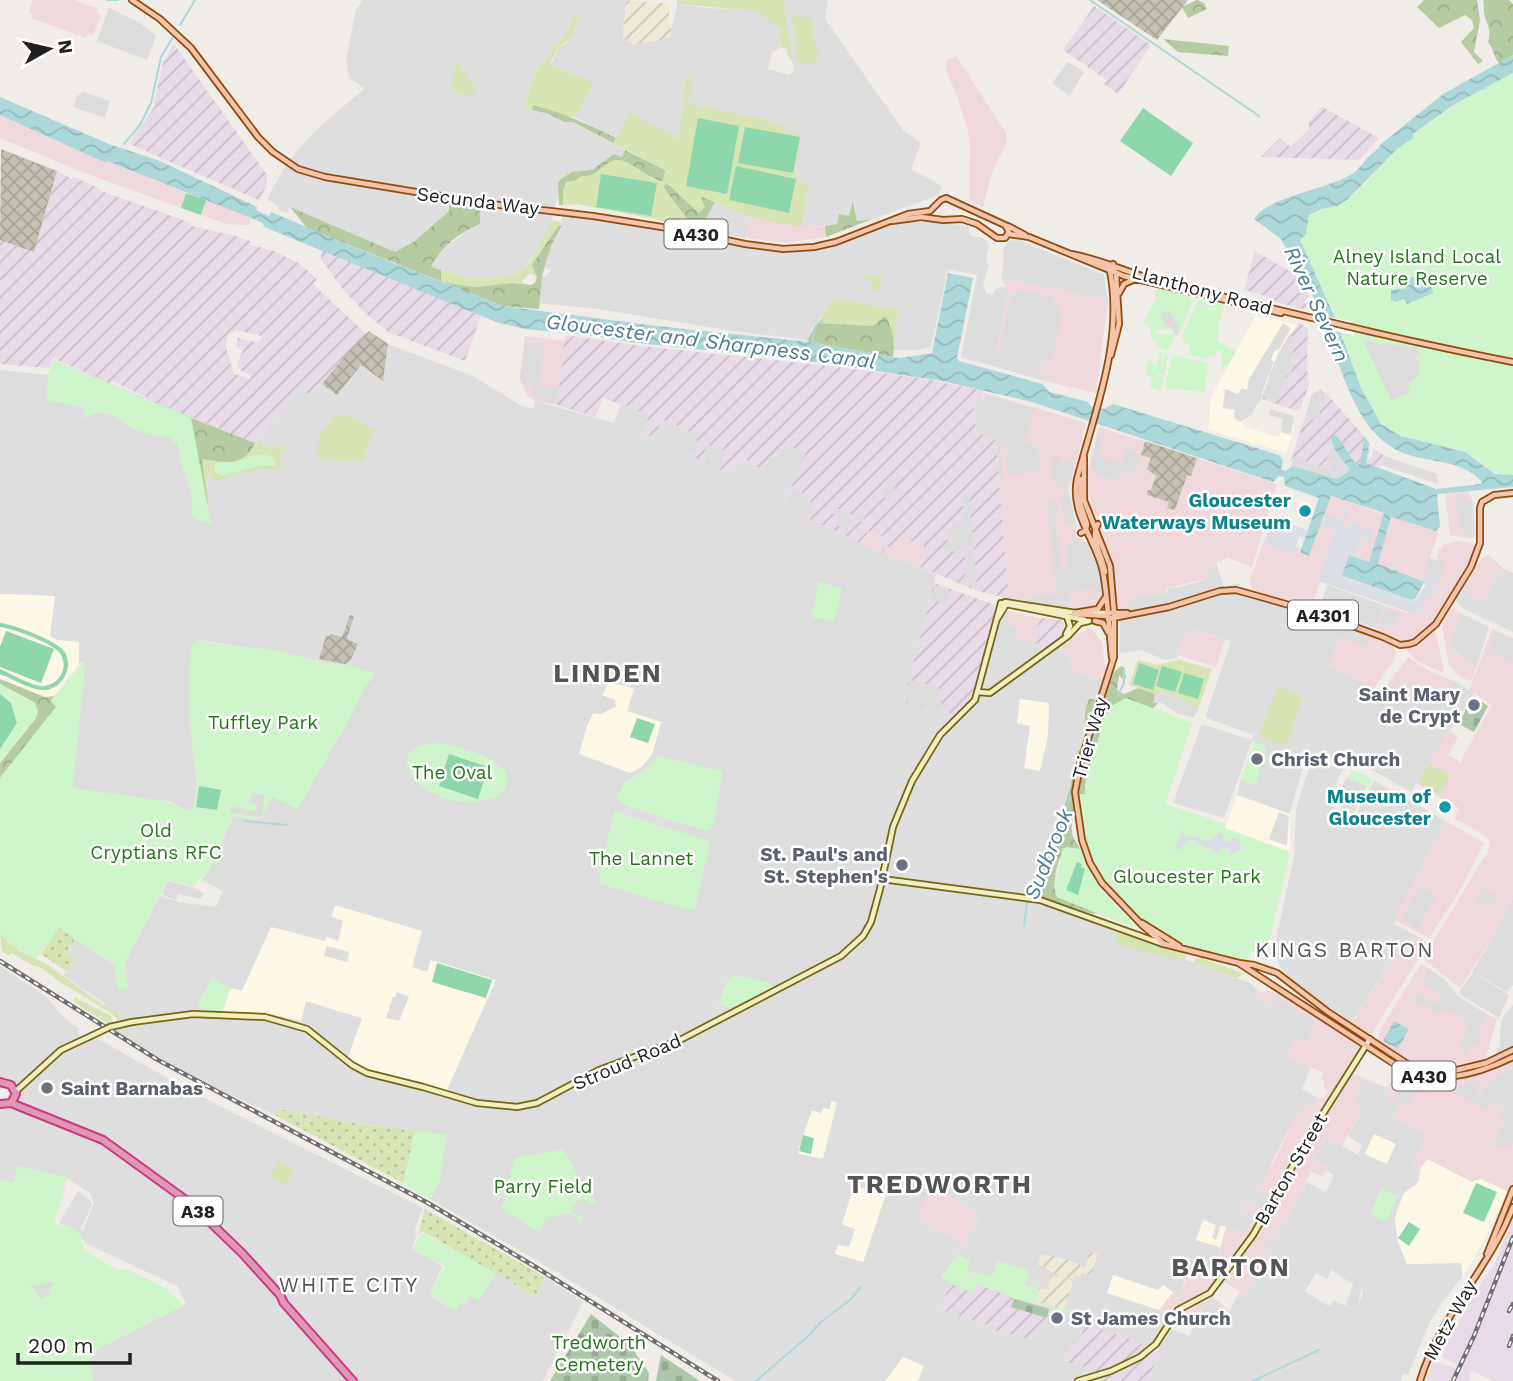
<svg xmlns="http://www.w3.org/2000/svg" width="1513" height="1381" font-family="'Work Sans',sans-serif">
<defs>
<pattern id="industrial-furrows" width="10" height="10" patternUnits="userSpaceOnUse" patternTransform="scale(1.75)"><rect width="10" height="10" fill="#e8dbe8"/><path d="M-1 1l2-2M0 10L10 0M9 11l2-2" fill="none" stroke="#c7bcc7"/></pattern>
<pattern id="construction-cross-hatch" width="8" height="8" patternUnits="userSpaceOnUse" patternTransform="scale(1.75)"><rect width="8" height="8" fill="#c4c1b4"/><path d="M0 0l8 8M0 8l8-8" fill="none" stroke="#a8a69a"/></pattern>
<pattern id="farmland-furrows" width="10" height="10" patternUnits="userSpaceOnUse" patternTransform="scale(1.75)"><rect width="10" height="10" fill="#edead6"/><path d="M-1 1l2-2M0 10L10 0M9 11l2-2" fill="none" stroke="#cbc8b7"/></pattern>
<pattern id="forest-crowns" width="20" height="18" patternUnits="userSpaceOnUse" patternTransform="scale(1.75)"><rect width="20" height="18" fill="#b6cba1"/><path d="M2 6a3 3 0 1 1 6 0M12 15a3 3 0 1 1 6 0" fill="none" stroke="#9cae8a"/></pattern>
<pattern id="cemetery-stones" width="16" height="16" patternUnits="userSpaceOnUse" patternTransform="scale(1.75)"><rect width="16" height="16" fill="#adc7ab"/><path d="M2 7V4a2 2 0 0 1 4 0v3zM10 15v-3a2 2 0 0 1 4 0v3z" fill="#95ab93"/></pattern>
<pattern id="garden-dots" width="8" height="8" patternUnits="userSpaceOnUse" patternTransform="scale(1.75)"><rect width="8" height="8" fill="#d6e5b3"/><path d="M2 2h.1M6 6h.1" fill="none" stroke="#b7c49a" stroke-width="1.8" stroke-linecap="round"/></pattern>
<pattern id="water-waves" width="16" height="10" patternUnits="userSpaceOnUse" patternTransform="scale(1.75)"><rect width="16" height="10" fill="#add8d9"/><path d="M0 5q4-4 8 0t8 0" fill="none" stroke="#95b9ba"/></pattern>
</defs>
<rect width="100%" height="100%" fill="#f0ece8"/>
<path fill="#dfdede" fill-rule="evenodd" d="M363 0H626L623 37 633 45 670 38 677 4 707 8 750 10 756 11 783 30 779 49 772 52 768 69 789 75 794 71 784 0H828L825 19 903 130 921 143 911 169 942 186 939 195 873 219 857 221 854 201 849 216 839 214 837 224 801 228 820 131 687 104 692 77 687 73 678 139 630 114 616 138 575 117H565L556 111 532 105 541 72 553 61 558 48 567 43 572 37 579 17 573 15 565 37 555 44 547 60 538 65 524 108 549 114 564 122H573L625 150 622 157 614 154 592 171 572 172 561 179 558 184 559 192 550 227 523 272 513 277 473 279 431 267 437 254 472 227 480 224V209L450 204 449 211 415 241 395 252 290 207H288L289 214 279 210 278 206 267 199 287 163 296 152 315 131 365 88 349 78 346 58 356 10Z
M715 202 749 217 746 238 699 231Z
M562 212 768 248 821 246 905 217 907 223 935 222 968 226 970 236 984 238 989 245 986 261 989 266 983 284 986 293 992 295 996 289 1000 287H1006L1008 295 997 351 1044 360 1042 368 1046 378 1045 381 961 357 977 275 948 269 931 347 917 350H894L898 309 835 299 812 328 807 340 726 330 599 309 538 303 542 276 546 277 551 270 545 268 551 246 562 229Z
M1018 240 1104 275 1108 300 1002 279 1004 247 1010 241Z
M388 344 473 376 520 405 533 409 535 401 614 423 621 404 649 415 643 434 668 443 675 425 687 430 685 452 743 458 792 488 783 506 862 544 936 574 904 703 947 713H960L977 692 979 670 985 671 1014 638 1046 644 1051 651 1060 645 1072 664 1076 674 1103 679 1096 703 1094 699 1083 729 1085 735 1080 749 1078 750 1071 786 1045 854 1028 884 1026 900 1118 930 1115 944 1193 962 1197 967 1201 965 1250 983 1260 992 1258 998 1280 1010 1263 1047 1311 1067 1302 1089 1318 1098 1313 1108 1305 1104 1300 1116 1297 1115 1274 1157 1269 1171 1254 1165 1246 1185 1273 1196 1266 1211 1246 1209 1245 1212 1253 1216V1221L1245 1234 1221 1225 1216 1240H1196L1220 1247 1217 1263 1207 1279 1189 1271 1180 1292 1190 1301 1185 1303 1164 1285 1158 1290 1113 1276 1107 1293 1172 1313 1160 1335 1149 1348 1127 1338 1096 1371 1099 1372 1074 1381H735L543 1264 430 1199 437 1187 427 1133 273 1112V1114L199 1080 113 1031 117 1029 116 1020H119L104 1003 63 975 74 959 65 953 75 939 114 965 125 962 160 896 178 902 216 907 223 891 201 880 210 869 233 817 273 797 344 728 364 688 375 674 349 665 327 663 295 655 198 640 189 713 197 785 193 811 182 809 172 802 164 801 72 788 84 677 83 662 79 664V642L56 640 50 637 37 595 0 594V370L48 375 53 360 255 443 300 388 312 397 322 384 337 395 361 365 379 379 384 377ZM611 682 634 689 627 711 652 755 640 768ZM335 906 411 967 427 972 431 960 447 1090 423 1082 394 1078 348 1057 363 1019 306 1001 301 1021 271 1014 222 1012 242 991 271 927 325 942ZM854 1186 885 1194 863 1262 849 1248 855 1229 843 1224ZM942 1189 979 1217 963 1245 933 1226 918 1220ZM1089 1253 1097 1255 1081 1273 1075 1276 1047 1270 1046 1265 1042 1264 1062 1260 1080 1264 1079 1267 1085 1268ZM1073 1281 1070 1293 1066 1297 1047 1290Z
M1384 456 1437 474 1438 484 1381 465Z
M1216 563 1224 587 1240 583 1239 594 1253 596 1325 619 1333 623 1325 649 1318 647 1315 678 1317 681 1362 691 1378 698 1382 691 1391 697 1397 688 1422 682 1443 691 1446 686 1451 688 1454 681 1474 693 1411 792 1365 766 1307 753 1289 816 1237 795 1241 779 1254 785 1267 748 1252 741 1224 818 1173 803 1201 726 1205 725 1251 740 1254 735 1207 718 1206 715 1231 641 1195 630 1178 650 1177 658 1164 660 1142 650 1122 653 1120 652V619L1130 595 1166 594 1169 588H1178L1207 579 1205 568Z
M1503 568 1513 573V632L1462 608 1455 600 1462 589 1484 601 1495 575Z
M1460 613 1489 627 1476 668 1453 651 1450 643Z
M1311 761 1344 767 1327 803 1354 818 1374 780 1447 822 1418 873 1401 865 1384 901 1400 908 1394 924 1417 936 1407 952 1385 970 1351 1023 1288 977 1279 965 1276 954 1277 934 1294 857 1296 809Z
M1513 898V985L1507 992 1472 972 1497 930Z
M0 966 48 998 62 1016 79 1029 78 1032 83 1044 96 1038 202 1097 423 1208 415 1229 416 1236 412 1249 439 1264 442 1268 429 1294 447 1306 456 1311 462 1301 470 1295 479 1300 496 1273 535 1295 545 1277 583 1302 543 1381H93L90 1359 101 1347 186 1304 177 1286 85 1243 82 1237 0 1220V1104H8L16 1091 0 1083ZM67 1178 90 1193 94 1203 83 1231 80 1230 92 1205 90 1200 78 1191 59 1223 71 1228 54 1224Z
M1445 980 1458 996 1488 1015 1481 1025 1437 1002Z
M1363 1078 1387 1088 1386 1091 1400 1103 1394 1119 1427 1133 1413 1167 1420 1170V1178L1417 1185 1404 1193 1395 1219 1398 1242 1408 1264 1462 1263V1277L1441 1304 1429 1324 1408 1375 1403 1374 1401 1381H1150L1155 1360 1162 1355 1158 1350 1171 1329 1189 1336 1206 1302 1212 1297 1228 1309 1222 1323 1227 1325 1247 1288 1270 1253 1261 1247 1269 1235 1280 1226 1285 1225 1293 1205 1307 1182 1326 1192 1334 1175 1326 1171 1328 1167 1313 1158 1327 1137 1358 1155 1362 1145 1348 1136 1362 1110 1354 1105V1098ZM1374 1134 1387 1164 1365 1153ZM1332 1270 1354 1285 1356 1276 1363 1291 1358 1309 1346 1304 1345 1306 1334 1300 1330 1307 1305 1291 1316 1273 1327 1279Z"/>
<path fill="#efd9dd" d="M33 0H75L98 9 97 13 101 15 93 36 88 34 86 38 31 18 33 14 29 12Z
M956 56 1006 133 1007 142 992 172 983 207 969 201 970 148 968 131 957 96 946 70 947 60Z
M0 115 105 162 107 160 186 193 181 208 77 170 0 138Z
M206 200 251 218 248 225 227 224 201 215Z
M749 217 801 228 825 226 826 237 786 243 746 238Z
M1002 279 1108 300 1096 393 1045 381 1046 378 1042 373 1043 360 997 351 1008 295Z
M525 336 565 341 557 405 535 401 527 396 520 379Z
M985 393 1086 423 1071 484 1068 485 1069 494 1076 523V537L1088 543 1098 569 1101 599 1095 607 1071 609 1009 599 995 435 976 436 974 404 982 399Z
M1099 427 1277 484 1252 567 1228 558 1205 568 1208 578 1169 588 1166 590V594L1130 595V613H1107L1100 560 1095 549 1099 520 1088 504 1086 479Z
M1468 490 1473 502 1475 535 1472 539 1450 535 1445 493Z
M1331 496 1385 515 1369 562 1349 555 1351 522 1347 532 1342 530 1340 519 1312 606 1310 608 1253 591 1250 584 1251 578 1264 540 1309 555Z
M1391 517 1436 531 1438 534 1430 558 1437 561 1439 550 1445 544 1460 541 1473 544 1476 547 1462 578 1435 621 1419 637 1407 642 1395 640 1375 628 1383 605 1407 613 1417 612 1435 582 1423 578 1422 582 1379 566 1378 562Z
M868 531 883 538 878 551 862 544Z
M900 536 928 548 920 567 883 553 886 546Z
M1488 555 1503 568 1495 575 1484 601 1462 589 1481 559Z
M1454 608 1460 613 1450 643 1453 652 1476 668 1471 681 1460 677 1449 665 1442 627 1450 609Z
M1006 611 1040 618 1033 643 1014 639 1008 656 997 625Z
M1333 623 1370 636 1393 646 1396 652 1395 659 1370 694 1362 691 1360 698 1319 683 1309 674 1317 646 1325 649Z
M1090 627 1102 642 1106 670 1103 679 1075 674V671H1071L1072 664 1060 645Z
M1492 629 1513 638V898L1497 930 1460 988 1426 961 1424 957 1483 859 1488 853 1490 841 1487 837 1454 818 1459 808 1416 783 1450 731 1457 736V739L1448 755 1460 762 1492 705 1469 690Z
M1195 630 1225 640 1216 667 1177 655 1182 635Z
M1435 630 1444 671 1443 673 1417 661 1406 649Z
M1408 657 1425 669 1454 681 1451 688 1446 686 1443 691 1431 687 1429 692 1425 691 1428 685 1422 683 1414 698 1397 688 1391 697 1382 691Z
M1447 822 1484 843 1461 889 1429 938 1395 920 1400 908 1384 901 1401 864 1418 873Z
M1417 936 1428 943 1372 1033 1367 1034 1351 1024 1399 949 1408 952Z
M1421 964 1445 980 1438 1002 1480 1025 1488 1015 1497 1019 1485 1061 1445 1070 1426 1069 1402 1058 1378 1041 1379 1032Z
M1268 991 1283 995 1361 1047 1273 1196 1246 1186 1254 1165 1269 1171 1297 1115H1300L1304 1104 1313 1108 1318 1098 1324 1099 1328 1091 1324 1089 1325 1083 1321 1079 1324 1073 1263 1047 1280 1010 1257 998 1260 992Z
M1513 1061V1182L1508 1192 1480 1179 1472 1182 1427 1159 1420 1170 1413 1167 1427 1133 1394 1119 1400 1103 1387 1098 1389 1093 1386 1091 1395 1072 1418 1078 1449 1080 1470 1076Z
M1352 1073 1363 1078 1354 1098 1357 1100 1355 1105 1362 1109 1342 1146 1326 1137 1313 1158 1328 1167 1322 1177 1311 1171 1284 1226 1280 1227 1274 1238 1269 1235 1262 1247 1270 1253 1244 1294 1224 1282 1255 1238Z
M929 1186 942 1189 979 1216 963 1245 933 1226 917 1220Z
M1244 1201 1266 1211 1212 1287 1190 1301 1180 1292 1187 1280 1184 1278 1189 1270 1208 1279 1217 1263 1226 1227 1244 1234 1253 1222 1251 1220 1253 1216 1245 1212 1246 1209 1241 1207Z
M1173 1292 1185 1303 1172 1313 1159 1309Z
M1206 1302 1190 1327 1182 1322 1186 1308 1195 1303Z"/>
<path fill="url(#industrial-furrows)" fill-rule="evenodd" d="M1094 6 1151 45 1118 94 1104 84 1107 80 1063 50Z
M174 44 267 175V185L259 200 129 144 153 109 163 62Z
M1322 107 1379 138 1359 160 1261 157 1280 138 1290 147 1309 129V121Z
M57 171 72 179 73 177 97 187 101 191 189 222 192 226 232 235 250 241 251 245 274 251 300 264 317 279 313 284 366 334 347 353 312 397 300 388 255 443 146 399V397L113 381 111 384 53 358 49 368 0 364V240L34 252ZM236 330 262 336 259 343 238 338 236 347 243 351 237 363 240 370 250 375 251 379 234 374 226 348 227 336Z
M321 250 481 315 465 361 388 332 364 312 342 288 321 259Z
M1255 251 1296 275 1309 296 1304 302 1307 307 1304 309 1274 302 1267 299V296L1244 290Z
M1299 323 1308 328 1307 367 1309 384 1301 408 1297 411 1262 399 1278 352Z
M565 335 641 346 839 367 926 379 984 391 982 399 974 405 976 435 995 434 1009 599 978 591 920 567 928 548 900 536 894 549 886 546 883 553 878 551 883 537 868 531 862 544 783 506 792 487 743 458 731 475 684 452 687 430 675 425 668 443 643 434 649 415 603 398 595 417 557 405Z
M1321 389 1324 393 1327 394 1370 443 1368 459H1371L1374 448 1384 456 1380 468 1366 463 1337 479 1292 466 1293 462 1291 460 1312 395Z
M934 583 995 605 996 608 977 679V692L960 713H947L903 703Z
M1040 618 1062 620 1064 624 1062 636 1048 647 1046 644 1033 643Z
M952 1284 974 1293 977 1284 1014 1298 1012 1307 1047 1318 1045 1326 1033 1340 996 1331V1328L937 1308Z
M1086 1324 1127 1338 1149 1348 1125 1362 1099 1372 1063 1361 1066 1349 1070 1350 1073 1342 1078 1343Z
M1158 1350 1162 1354 1159 1360H1155L1150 1381H1093Z"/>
<path fill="#fcf8e5" d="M1256 315 1297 325 1278 353 1257 407 1242 423 1245 427 1279 437 1284 423 1295 426 1286 453 1208 430 1211 397Z
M0 594 55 596 50 636 57 640 79 642V664L0 763Z
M611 682 634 689 627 711 661 722 652 755 640 768 630 773 579 754 587 726 608 683Z
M1020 699 1049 703 1048 736 1040 771 1024 768 1030 726 1017 723Z
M1237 795 1290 814V852L1225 828Z
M335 905 422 931 412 967 427 972 431 960 496 980 447 1090 423 1082 377 1073 366 1069 348 1057 362 1018 306 1001 301 1021 271 1014 222 1012 231 988 242 991 271 927 325 941Z
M816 1098 837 1102 823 1159 799 1154 798 1151Z
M1374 1134 1396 1144 1387 1164 1365 1154Z
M1427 1159 1472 1182 1480 1179 1507 1191 1485 1239 1463 1276 1461 1263 1407 1264 1398 1242 1395 1219 1397 1210 1404 1193 1419 1182 1420 1170Z
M854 1186 886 1194 863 1262 835 1254 838 1245 849 1247 855 1229 842 1224Z
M1203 1220 1216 1225 1212 1238 1216 1240 1221 1225 1226 1227 1220 1247 1196 1240Z
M1113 1275 1158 1290 1163 1285 1173 1292 1159 1310 1107 1293Z
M903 1357 924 1366 918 1381H885Z"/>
<path fill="#e8dbe8" d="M1513 1217V1381H1494L1470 1370 1469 1381H1426L1433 1361 1457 1369 1458 1365 1442 1357 1449 1339 1481 1283 1494 1265Z"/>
<path fill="url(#construction-cross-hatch)" d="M1097 0H1188L1157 40Z
M1 149 57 171 34 252 0 240Z
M369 331 388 344 383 381 361 365 337 395 322 384 347 353Z
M1145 441 1197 458 1191 476 1187 475 1175 510 1167 508 1169 502 1147 495 1148 490H1151L1156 476 1147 469 1151 458 1141 455Z
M350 615 354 616 347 639 358 644 350 661 345 664 319 659 326 636H330L331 634 342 637Z"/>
<path fill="url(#farmland-furrows)" d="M626 0 669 4V24H672L670 38 633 45 623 37Z
M1089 1252 1098 1254 1091 1276 1082 1273 1080 1277 1075 1276 1074 1279 1061 1277 1073 1281 1064 1309 1036 1302 1039 1288 1047 1290 1051 1275 1059 1277 1060 1274 1047 1270 1045 1265 1038 1266 1041 1254 1061 1258 1080 1264V1267L1085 1268Z"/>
<path fill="#d6e5b3" d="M677 0H784L793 63 787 54V49L780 47 782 30 756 11 677 4Z
M792 14 813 20V41L817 44 818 59 813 63 801 64 797 61Z
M573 15 579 17 572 37 558 48 549 65 594 83 575 117C561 117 547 109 533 106L532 110 524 109 538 65 547 60 555 44 565 37Z
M458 57 461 68 475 86V92C465 98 459 93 451 90Z
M687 73 692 77 688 104 820 131 801 228 749 217 701 196 705 207 699 214 681 196 664 188C674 199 686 212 690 226L577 204 563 205V191L566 182 576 180 582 176C598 178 604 159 619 160 630 161 645 174 655 180L665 170 613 143 630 113 678 139Z
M553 220 561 222 562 226H557L535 269 537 277 530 273 522 281 526 285 512 283 475 287 440 282 441 270 473 279 513 277 527 267Z
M866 274 882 277 879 292 872 291 873 282 863 280Z
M835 299 898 309 894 350 890 322 873 326 817 323Z
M346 414 374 429 375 432 368 441 365 459 363 461H340L319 457 317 454 320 433 329 425 334 417Z
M288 435 290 437 285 443V449L288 451H283L301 454 282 452 279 470 260 469 218 480H213L210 474 207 475V491L210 499 207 502 202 459C234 463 244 465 262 436L261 445 275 449 277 443V449H283Z
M1138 660 1157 665 1179 660 1212 669 1198 709 1177 697 1163 692 1155 694 1129 685Z
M1277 687 1303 696 1286 746 1259 736Z
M1430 764 1450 776 1439 795 1418 782Z
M1118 930 1185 954 1186 958 1182 961 1115 944Z
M0 934 20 951 45 963 96 1000 119 1014V1021L111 1013 57 980 42 968 32 965 12 953 9 956 2 951Z
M1201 958 1245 974 1235 978 1201 965 1194 966 1195 959Z
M74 997 111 1016 113 1024 110 1025 78 1005 74 1002Z
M279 1160 295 1169 286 1186 271 1177Z"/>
<path fill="url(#forest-crowns)" d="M1197 0 1204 3 1207 9 1188 18 1182 7Z
M1424 0H1477L1480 20 1474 52 1483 61 1478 64 1461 42 1474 28 1472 20 1465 15 1439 28 1417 7Z
M1483 0H1509L1513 4V55L1499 63C1493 56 1494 49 1488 42 1492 27 1486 25 1484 12 1484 8 1484 4 1483 0Z
M1163 39 1229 46 1228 56 1178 52Z
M533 105C563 113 588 124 616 138L613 143 573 122H564L549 114 532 110Z
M625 150 665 170 663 181C647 179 630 159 617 160 603 161 598 178 582 176L576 180 566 182 563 191V205H559L558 183 561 179 572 172 592 170 614 154 622 157Z
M665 184 669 185 699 213 705 207 700 196 715 202 699 231 690 228V222L664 188Z
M853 201 857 221 873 219 826 237 825 226 837 224 839 214 849 216Z
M449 204 480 209V224C461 231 439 249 431 267L441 270V282L475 287 512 283 531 285 535 283 537 277 532 265 558 226H562L551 246 542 276 539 309 503 306 307 228 290 207 395 252 415 241 449 211Z
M885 316C893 326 895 344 893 357L809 342 807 340 817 323 873 326Z
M142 399 255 443C243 468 226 462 202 459L208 507 185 433Z
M1121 666 1124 667 1126 678 1122 679 1119 675 1117 690 1124 694 1138 688 1155 694 1154 702 1158 703 1102 765 1079 805 1078 788C1075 793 1071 827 1072 833 1073 839 1078 844 1080 849L1066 847C1057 861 1051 881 1057 897L1097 913 1093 914 1029 894C1027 883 1035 875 1040 864 1057 829 1073 788 1078 750L1086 749C1087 731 1081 718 1089 699H1094L1096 703 1095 722 1114 672Z
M0 679 45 697 54 696 51 701 57 706 0 778V763L36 718 35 703 0 684Z"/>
<path fill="url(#cemetery-stones)" d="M1482 702 1488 706 1474 732 1459 724 1466 709 1469 714H1475Z
M1014 1299 1049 1309 1047 1318 1011 1307Z
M591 1314 630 1345 649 1373 648 1381H550Z
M661 1355 700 1381H656Z"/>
<path fill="#cff5ca" d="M1513 73V475C1491 477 1485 462 1467 454 1443 444 1410 444 1388 429 1366 414 1343 341 1334 314 1325 291 1310 265 1299 242L1306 232 1309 215C1319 210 1329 209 1338 204 1360 195 1383 161 1400 146 1435 116 1472 94 1513 73Z
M1158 288 1190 297 1189 299 1193 300 1182 329 1176 324 1170 312 1164 322 1166 327 1169 326V329L1156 330 1155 334C1162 336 1171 332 1176 334L1168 351 1156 347 1157 342 1151 338V328L1143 322 1157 296 1154 294Z
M1199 299 1224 304 1217 333 1219 335 1217 341 1236 351 1228 366 1225 365 1221 371 1222 351H1216V357L1209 355 1207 359 1186 354 1190 349 1187 346 1191 345 1184 342 1182 336Z
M1160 352H1163L1160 373 1165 353 1169 354 1164 375 1154 373Z
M1172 355 1208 363 1204 392 1165 388Z
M53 360 191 418 211 523 195 519 192 515C196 489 178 469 178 443L173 442V438C162 436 149 435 139 431 118 424 107 402 83 420L85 408 46 400 48 376Z
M1148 361 1155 363 1154 374 1164 377 1161 392 1150 387 1152 378 1145 374Z
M263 454 273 457 276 466H259L222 476 215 472 214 466 217 462C236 465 245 456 263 454Z
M819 582 842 588 834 622 811 617Z
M198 640 228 646 270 649 327 663 349 665 375 673 364 688 344 728 298 809 273 797 260 819 233 817 210 869 193 886 168 880 125 962 128 988 118 990 114 965 59 929 36 959 7 942 0 934V778L56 707 51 701 84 661V676L73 788 164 801 182 807V809L193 811 197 785 189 713 190 665 191 648Z
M0 684 35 703 38 711 36 718 0 763V749L17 722 11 703 0 694Z
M1126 698 1192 723 1165 804 1226 824 1225 828 1290 852 1268 947 1255 948 1246 960C1224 954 1200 950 1178 942 1121 919 1075 857 1079 794H1085V784L1104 719 1111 706Z
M1254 742 1267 747 1255 786 1241 779Z
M436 743C454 744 525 761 503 792 498 799 492 799 484 800 468 803 452 802 437 795 406 781 389 746 436 743Z
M659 756 718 770 722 773 713 827 705 831 627 806 616 797 625 782 646 769Z
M1353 771 1372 778 1369 787 1346 778Z
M614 811 707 840 710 843 695 909H686L600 884 599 878Z
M1063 848 1080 849 1100 889 1134 923 1133 927 1057 897 1054 887Z
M734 975 771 983 772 987 730 1008 718 1003 727 981Z
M212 978 231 988 222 1012H203L198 1003Z
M415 1131 447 1134 439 1183 430 1199 403 1184Z
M564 1149 586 1193 596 1200 593 1205 580 1197 571 1211 584 1218 581 1222 568 1213 547 1218 539 1232 500 1208 505 1200 514 1158Z
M18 1166 67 1177 54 1224 77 1229 85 1250 117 1270 127 1269 165 1288 184 1305 101 1347 90 1359 93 1381H0V1180L14 1182Z
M1381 1189 1398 1196 1387 1222 1370 1214Z
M422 1233 453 1249 445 1266 412 1249Z
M455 1248 496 1273 479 1300 470 1296 466 1303 462 1302 456 1311 429 1294Z
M957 1254 970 1260 967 1271 992 1277 997 1261 1029 1270 1025 1285 1039 1288 1036 1302 1077 1312 1076 1315 1014 1298 977 1284 974 1293 952 1284 941 1277Z"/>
<path fill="url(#garden-dots)" d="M59 928 75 939 66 953 74 959 66 971 41 954Z
M278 1109 365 1125 415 1131 403 1183 273 1114Z
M425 1209 545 1277 535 1296 422 1231 418 1235Z"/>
<path fill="#8ed7ac" d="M1143 108 1193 143 1171 176 1120 141Z
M698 118 739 126 727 194 686 186Z
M745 127 800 137 793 173 738 163Z
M736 166 796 179 789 213 729 200Z
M601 174 657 183 651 216 596 207Z
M186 193 206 200 201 215 181 208Z
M0 623C13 624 51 639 61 648 77 663 63 692 41 690 27 688 13 679 0 674V669C13 675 27 683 40 686 58 688 71 667 59 652 52 643 12 628 0 627Z
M6 631 54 649 41 683 0 667V647Z
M1139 663 1159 670 1153 690 1133 684Z
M1162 666 1182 672 1175 692 1156 686Z
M1184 673 1204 679 1198 699 1178 693Z
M0 694 11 703 17 723 0 749Z
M637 718 655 724 648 743 630 737Z
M449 754 488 767 478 799 439 786Z
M199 786 221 790 217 810 196 807Z
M1077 862 1082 864 1081 867 1085 869 1078 895 1066 890Z
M437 963 492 980 486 998 432 982Z
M803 1135 814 1138 811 1154 799 1151Z
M1476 1183 1497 1192 1484 1222 1463 1213Z
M1409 1222 1420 1229 1409 1246 1398 1238Z"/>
<path fill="#ddd" d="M109 8 140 23 156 36 147 60 97 41Z
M1068 62 1084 72 1070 96 1052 83Z
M83 92 110 101 105 118 73 107 77 96Z
M779 124 820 131 810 184 797 181 798 174 794 173 801 134 779 129Z
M1017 290 1052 297 1062 315 1053 362 1041 360 1037 374H1035L1038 359 1033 358 1032 362 1019 359V356L999 352 1011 293 1016 294Z
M992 304 995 305 989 335 999 337 997 346 985 344Z
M1170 311 1181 330 1176 336 1169 326 1166 327 1162 319 1161 313Z
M1283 323 1291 328 1278 351 1276 349 1273 354 1271 360 1274 362 1261 395H1263L1279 353 1289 335 1293 336 1291 346 1294 348 1290 361 1294 363 1290 376 1286 375 1279 399 1262 397 1251 415 1240 422 1234 418 1235 410 1223 408 1225 389 1238 394 1242 388 1247 390 1249 379Z
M1363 340 1418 348 1420 353 1415 358 1420 364 1418 376 1408 384 1410 392 1391 400Z
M525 342 544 345 539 381 537 382 539 385H557L559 387 557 399H555L554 403 535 398 532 385 524 386 520 379Z
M1321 389 1326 403H1319L1320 416 1316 417 1315 420 1306 418 1305 416 1312 395Z
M988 396 1034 409 1025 442 1036 446 1035 451 1039 453 1042 472 1009 475 1005 452 1016 450 1004 447 1005 443H1000L1003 480 1000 481 995 434 977 435 974 405Z
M1270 409 1294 416 1291 435 1281 432 1283 419 1269 415Z
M662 419 675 425 668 443 654 437Z
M687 430 697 435 696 453 684 452Z
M1097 437 1103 438 1099 456 1122 462 1126 450 1141 455 1135 473 1123 469 1119 481 1091 472 1092 467 1090 466Z
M706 445 724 447 721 468 704 461Z
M791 447 806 452 791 487 764 471 771 457 777 459 781 450H787Z
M1330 449 1336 450 1351 470 1337 479 1292 466V457L1330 469 1334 462 1327 458Z
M1060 456V461H1072L1074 465 1069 487 1059 488 1052 479 1051 458Z
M889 476 898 479 889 499 881 496Z
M794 489 811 497 809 501 813 503 807 517 786 507Z
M969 493 971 523H969V528L972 529 977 588 961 584 966 572 964 547 959 554 944 547 945 543 948 542 946 538 952 522 962 525 964 513 962 494Z
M1063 494H1069L1076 523 1067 524 1062 502Z
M1463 494 1465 502H1473V537L1464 536 1462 527 1459 528 1456 495Z
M1046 500 1056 502 1058 517 1055 518 1063 568H1067L1068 564 1067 544 1069 541 1081 540 1088 543 1098 569 1101 592H1097L1096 589 1070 591 1071 606 1058 607 1057 603 1043 605 1042 602H1028L1027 597 1057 594Z
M834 507 853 515 855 512 865 516 863 522 852 518 847 530 836 525 839 517 831 513Z
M766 520 781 528 778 541 773 540 772 545 759 540Z
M1429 558 1447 563 1439 583 1423 577Z
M825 570 847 579 843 588 822 582Z
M935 585 949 591 948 605 931 599Z
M1327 585 1383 605 1375 628 1322 609V601Z
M1384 609 1399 612 1393 627 1387 624 1384 630 1378 628Z
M1006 611H1009L1007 625 1018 628 1017 634 1013 644H1010L1008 656 984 671 997 625Z
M1333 623 1370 635 1367 646 1339 636 1327 668 1372 686 1370 694 1362 691 1360 698 1319 683 1309 674 1317 646 1325 649Z
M1495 632 1513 639V665L1494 653 1492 655 1487 654Z
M910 680 940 689 937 698 942 700 940 711 904 702Z
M1432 689 1447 694 1432 717 1426 714 1435 698 1429 694Z
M1163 692 1178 697 1198 709 1194 718 1177 713 1162 703H1153L1155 694Z
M602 695 615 700 616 707 600 714 593 713Z
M1216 739 1237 747 1230 774 1238 777 1236 783 1212 775 1214 769 1209 767 1211 762 1205 760 1208 743 1214 745Z
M1346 778 1367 786 1353 814 1334 803Z
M252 793 265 795 261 818 230 812 231 806 255 812 257 805 250 803Z
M1279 812 1289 816 1287 846 1269 839Z
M1413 843 1421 848 1411 867 1403 862Z
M1401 864 1418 873 1400 908 1384 901Z
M168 881 194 888 204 893 201 899 178 894 176 900 169 898 162 894Z
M1419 886 1437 895 1417 930 1402 918Z
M1482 887 1497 897 1492 907 1475 899Z
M325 914 343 921 338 941 319 934Z
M327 946 349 952 347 962 324 956Z
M1429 968 1445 980 1438 994 1424 984 1425 981 1422 979Z
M824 972 831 977 829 981 823 985 821 983 820 986 816 984 817 988 810 993 808 990 804 992 800 985Z
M1473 973 1509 995 1499 1018 1461 995 1460 990Z
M397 992 409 997 399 1021 386 1018 393 997H395Z
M1419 994 1435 1004H1447L1484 1023 1478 1033 1483 1036 1477 1047 1470 1044 1465 1054 1459 1047 1470 1023 1446 1009 1438 1014 1414 1003Z
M1272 997 1317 1022 1304 1043 1294 1039 1286 1057 1263 1047 1281 1008 1269 1002Z
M1513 1005V1047L1496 1055 1497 1048 1500 1047V1030L1503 1017Z
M643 1012 644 1014 648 1013 650 1018 646 1020 647 1022 630 1028 626 1018Z
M1510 1064H1513V1144L1502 1148 1493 1145 1505 1121 1498 1117 1500 1113 1504 1114 1506 1108 1490 1101 1485 1110 1453 1093 1458 1086 1478 1080 1480 1085 1476 1092 1482 1095 1491 1081 1512 1068Z
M1396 1076 1415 1080 1416 1089 1408 1105 1393 1098 1397 1088 1392 1087Z
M816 1098 831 1101 830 1109 823 1108 821 1113 811 1110Z
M1254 1165 1269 1171 1263 1185 1256 1183 1254 1187 1247 1184Z
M1356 1276 1363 1277 1358 1309 1346 1304Z
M51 1282 54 1287 49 1288 50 1293 42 1299 31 1286Z
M1240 1292 1244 1294 1227 1326 1222 1324Z"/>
<path fill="#dcdee6" d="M1344 505 1349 507 1343 530 1347 531 1351 522 1362 525 1361 530 1363 531 1365 526 1374 530 1370 540 1361 537 1354 556 1349 555 1342 577 1413 601 1416 600 1426 585 1422 581 1423 577 1439 583 1417 615 1319 581 1336 530 1323 525 1327 514 1340 518Z
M1276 515 1288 519 1287 523 1307 530 1304 538 1299 536 1296 546 1300 548 1297 555 1264 544 1272 519H1275Z
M1180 830H1183V834L1186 837H1197L1206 841 1210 840 1218 833 1222 834 1226 843 1233 838 1242 840 1240 842V849L1236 853 1230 855V849L1225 847 1218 853 1194 840 1187 841 1181 849 1175 850V846L1181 835Z"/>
<path fill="url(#water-waves)" d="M1513 55V73L1485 88 1486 90 1483 89 1452 106 1413 134V138L1397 149 1348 199 1337 206 1322 209 1309 215 1306 234 1300 240 1333 313 1361 388 1381 424 1401 436 1465 452 1495 474 1513 475V487L1437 494 1440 527 1436 531 1391 517 1378 564 1424 582 1415 599 1411 600 1342 576 1349 555 1369 562 1384 513 1331 496 1309 556 1300 552 1319 498 1285 486 1284 477 1279 476 1273 482 1032 402 942 381 824 363 630 342 595 336 525 329 496 322 264 227 263 223 251 218 107 161 106 163 0 115V97L109 144 160 161 257 207 256 210 269 216 271 212 366 252 503 306 657 326 809 342 899 358 932 353 948 273 973 278 957 358 959 361 1042 384 1050 392 1088 402 1090 406 1104 409 1113 404 1279 455 1283 460 1281 469 1286 471 1292 466 1337 479 1350 470C1344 460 1332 450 1331 437L1335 435 1338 437 1357 466 1360 463 1364 440 1366 439 1369 443 1366 463 1436 489 1481 484 1482 482C1462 459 1429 463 1403 453 1351 431 1342 361 1319 315L1317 304 1281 239 1254 219C1269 196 1326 190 1352 174 1359 170 1364 161 1370 155 1375 151 1378 150 1381 144L1443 94Z
M1427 275 1430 278 1433 293 1407 304 1404 299 1396 302 1391 300V290L1405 289 1406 278Z
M1394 1021 1409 1029 1398 1049 1383 1041Z"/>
<path fill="#fff" d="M1317 315 1349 321 1354 335 1327 329 1322 336Z"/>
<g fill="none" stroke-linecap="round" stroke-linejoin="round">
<path stroke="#add8d9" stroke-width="2" d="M107 0H118
M1090 0 1259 116
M180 25 195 0
M124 144 140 125 151 103 161 57 173 37
M812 343 815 327 823 320
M1117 697 1124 683V670
M1086 762 1103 708
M244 821 287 825
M1024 926 1027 903 1040 878 1073 790
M756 1381 807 1337 821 1322 850 1300 861 1287
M1253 1381 1319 1350"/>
<g stroke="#706710" stroke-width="8">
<path id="secondary" d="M1005 602 1076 613
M1001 603 1085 620
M1088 613H1107
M997 619 1007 603
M1066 634 1070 626 1067 617
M978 692 990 693 1068 636 1080 623 1089 621
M882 879 1040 900 1163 944
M110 1027 132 1022 193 1014 265 1017 307 1029 352 1065 367 1073 423 1087 477 1103 517 1107 537 1103 599 1070 680 1040 841 956 863 936 871 922 880 889 893 827 912 781 940 735 975 700 1001 603
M16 1091 61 1050 91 1036
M1078 1381 1111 1371 1140 1357 1156 1344 1178 1310 1210 1293 1253 1235 1319 1120 1370 1039"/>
</g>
<g stroke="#8f4b0e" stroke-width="8">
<path id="primary" d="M132 0 160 19 191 48 258 137 273 152 298 169 325 177 483 203 593 216 674 229 745 244 783 249 814 247 836 242 908 214 930 211 941 200 946 198 1005 225 1009 232 1005 238H997L977 224 962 219 943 220 921 217 892 221
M1008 226 1025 235
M1009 234 1029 237 1124 276 1281 313
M1071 254C1101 259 1128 273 1158 281 1276 309 1393 339 1513 362
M1090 259 1115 269
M1119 293 1124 284 1135 279
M1111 355 1119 324 1116 274
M1084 457V500L1110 566 1114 612V657L1081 761 1075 792 1082 840 1090 863 1102 883 1142 925 1164 944 1239 963 1254 965 1277 973 1328 1012 1409 1065 1433 1072 1453 1071 1486 1063 1513 1050
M1081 479 1080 503 1087 524 1086 530 1081 533
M1098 524C1089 537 1103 557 1105 572
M1074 613 1098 609 1105 598
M1107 613H1127
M1074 614 1107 616
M1108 619 1169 607 1220 591 1236 590 1314 612 1383 637 1400 645 1409 644 1415 642 1436 624 1471 567 1480 543V508L1482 502 1494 495 1513 493
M1095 621 1103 623 1108 632
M1112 658C1109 629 1108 600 1103 572 1096 539 1070 515 1077 479 1094 413 1124 341 1110 271L1113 264
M1142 923 1179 946
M1240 964 1396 1065C1434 1087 1476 1075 1513 1057
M1487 1254 1513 1189
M1420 1381C1439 1317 1489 1269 1513 1207"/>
</g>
<g stroke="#cb3888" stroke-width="10">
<path id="highway" d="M0 1082 11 1085 16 1094 11 1103 0 1104
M11 1103 103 1140 128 1158 190 1203 242 1253 280 1295 284 1303
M283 1302 353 1381"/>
</g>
<use href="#secondary" stroke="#f4edc2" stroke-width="4.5"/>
<use href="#primary" stroke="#f4c5aa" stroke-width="4.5"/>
<use href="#highway" stroke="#e098b3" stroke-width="6"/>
<g stroke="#6f6f6f" stroke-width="4.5">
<path id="rail" d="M0 961 158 1060 428 1203 534 1266 718 1381
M1509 1311 1513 1304
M1509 1346 1513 1336
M1453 1381 1474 1336 1513 1237"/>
</g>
<use href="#rail" stroke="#fff" stroke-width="2" stroke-dasharray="5" stroke-linecap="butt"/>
<g stroke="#706710" stroke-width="8" stroke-linecap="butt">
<path id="secondary-bridge" d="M91 1036 110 1027"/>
</g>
<use href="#secondary-bridge" stroke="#f4edc2" stroke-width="4.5"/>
</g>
<g fill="#0f9aa8" stroke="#fff" stroke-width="2.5">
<circle cx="1305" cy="511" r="7"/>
<circle cx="1445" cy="807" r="7"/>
</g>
<g fill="#6b7280" stroke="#fff" stroke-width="2.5">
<circle cx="1474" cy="705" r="7"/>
<circle cx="1257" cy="759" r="7"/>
<circle cx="902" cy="865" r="7"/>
<circle cx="47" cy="1088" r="7"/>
<circle cx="1057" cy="1318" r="7"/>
</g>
<g text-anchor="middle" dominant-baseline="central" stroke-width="5" stroke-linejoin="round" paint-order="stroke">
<g fill="#fff" stroke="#646464" stroke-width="2">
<rect x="664.5" y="219.5" width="63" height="29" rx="5"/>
<rect x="1288" y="600.5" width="70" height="29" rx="5"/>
<rect x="1392.5" y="1061.5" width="63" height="29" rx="5"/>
<rect x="173.5" y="1196.5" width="49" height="29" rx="5"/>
</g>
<g font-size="18" font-weight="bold" fill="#212121">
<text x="696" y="234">A430</text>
<text x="1323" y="615">A4301</text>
<text x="1424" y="1076">A430</text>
<text x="198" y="1211">A38</text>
</g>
<g font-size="19" fill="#212121" stroke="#fff">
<text transform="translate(478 201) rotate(7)">Secunda Way</text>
<text transform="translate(1202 290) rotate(15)">Llanthony Road</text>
<text transform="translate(1090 738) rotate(-74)">Trier Way</text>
<text transform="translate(627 1062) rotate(-23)">Stroud Road</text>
<text transform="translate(1291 1169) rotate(-60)">Barton Street</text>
<text transform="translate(1450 1320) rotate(-61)">Metz Way</text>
</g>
<g font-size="19" fill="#227717" stroke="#fff">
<text x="1417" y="256">Alney Island Local<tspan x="1417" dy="22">Nature Reserve</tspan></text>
<text x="263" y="722">Tuffley Park</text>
<text x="452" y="772">The Oval</text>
<text x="156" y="830">Old<tspan x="156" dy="22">Cryptians RFC</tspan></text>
<text x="641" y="858">The Lannet</text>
<text x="1187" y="876">Gloucester Park</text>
<text x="543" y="1186">Parry Field</text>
<text x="599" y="1342">Tredworth<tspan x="599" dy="22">Cemetery</tspan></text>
</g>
<g font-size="19" font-weight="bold" fill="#0d838f" stroke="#fff" text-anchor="end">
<text x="1291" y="500">Gloucester<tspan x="1291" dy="22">Waterways Museum</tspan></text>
<text x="1431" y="796">Museum of<tspan x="1431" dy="22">Gloucester</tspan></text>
</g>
<g font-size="19" font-weight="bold" fill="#5b616d" stroke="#fff" text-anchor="start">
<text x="1460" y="694" text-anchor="end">Saint Mary<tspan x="1460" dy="22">de Crypt</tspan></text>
<text x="1271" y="759">Christ Church</text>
<text x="888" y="854" text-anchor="end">St. Paul's and<tspan x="888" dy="22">St. Stephen's</tspan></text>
<text x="61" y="1088">Saint Barnabas</text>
<text x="1071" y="1318">St James Church</text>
</g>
<g font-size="21" font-style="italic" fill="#4b7c91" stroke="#fff">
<text transform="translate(1317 304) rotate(65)">River Severn</text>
<text transform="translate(711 341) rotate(7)">Gloucester and Sharpness Canal</text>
<text transform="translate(1048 854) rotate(-68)">Sudbrook</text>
</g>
<g font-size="21" letter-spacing="2" fill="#545454" stroke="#fff">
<text x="1345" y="949">KINGS BARTON</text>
<text x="349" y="1284">WHITE CITY</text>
</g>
<g font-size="26" font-weight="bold" letter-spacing="2" fill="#545454" stroke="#fff">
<text x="608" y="673">LINDEN</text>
<text x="940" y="1184">TREDWORTH</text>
<text x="1231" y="1267">BARTON</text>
</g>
</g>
<g transform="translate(49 49) rotate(82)" stroke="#ffffff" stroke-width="5" paint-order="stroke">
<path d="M0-5L12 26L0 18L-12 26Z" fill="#212121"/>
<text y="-10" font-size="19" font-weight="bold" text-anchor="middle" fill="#212121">N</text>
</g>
<path d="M18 1353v10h112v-10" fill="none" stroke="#212121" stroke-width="3.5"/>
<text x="28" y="1353" font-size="21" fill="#212121" stroke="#ffffff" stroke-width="5" paint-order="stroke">200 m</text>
</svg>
